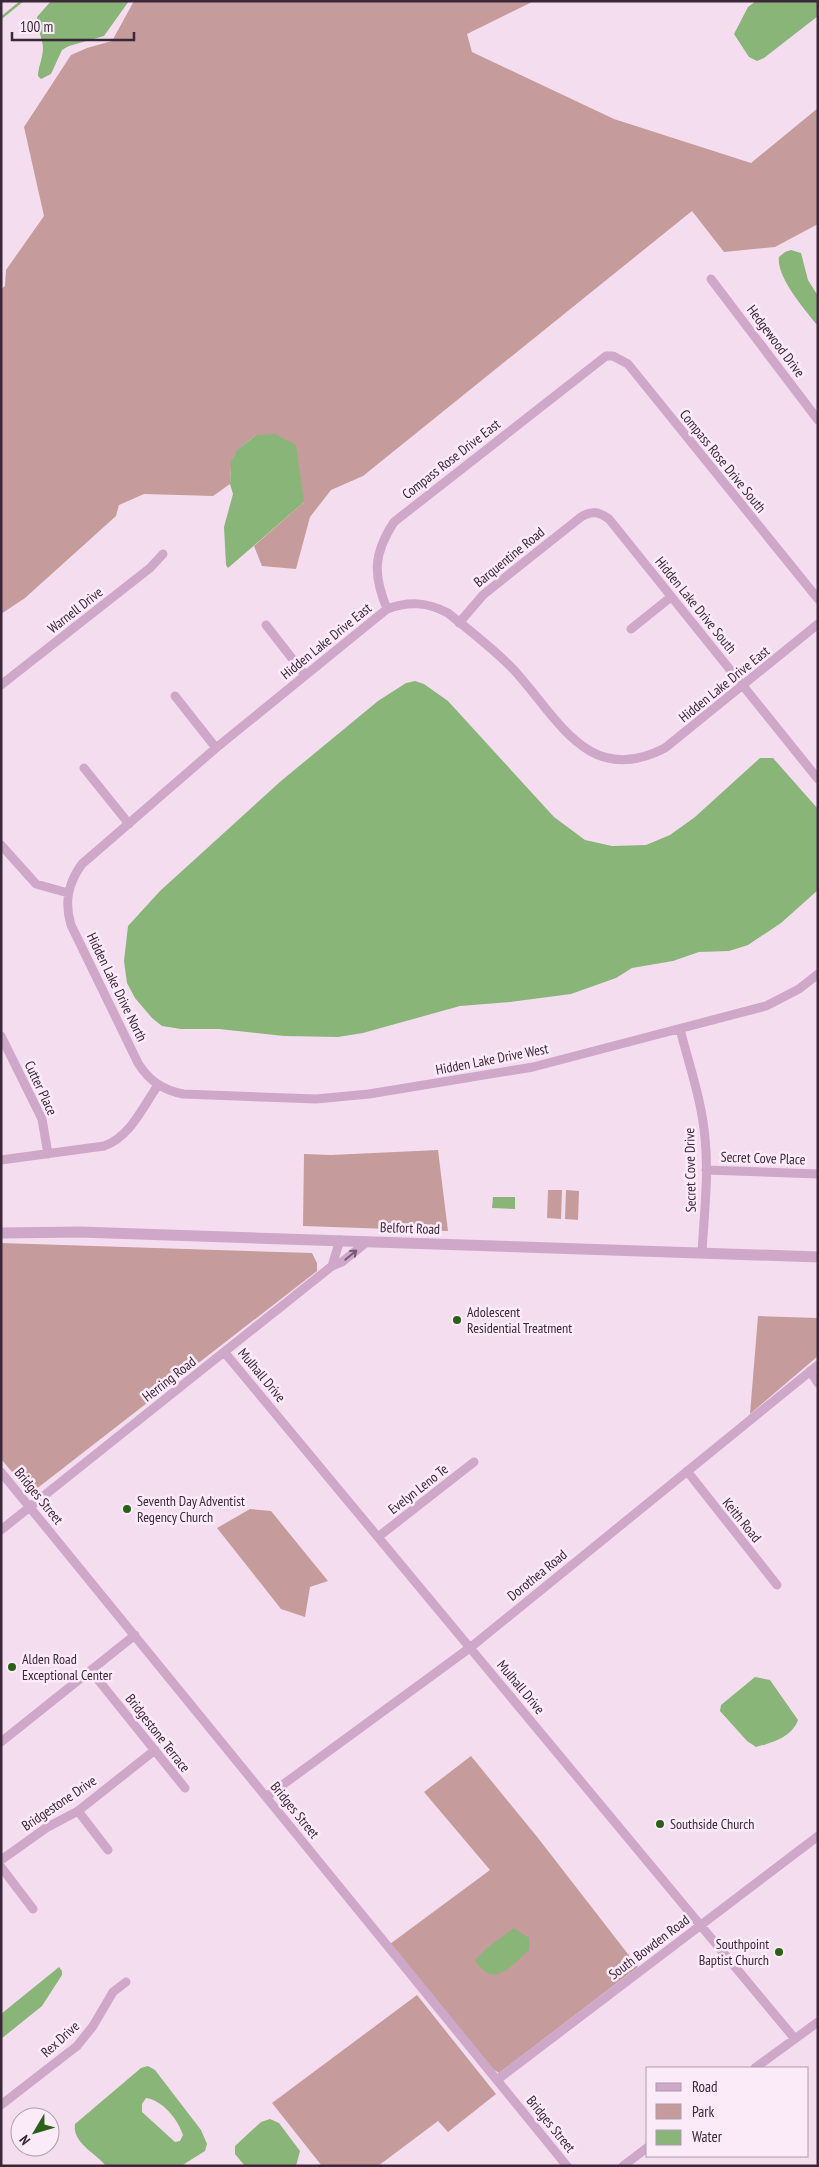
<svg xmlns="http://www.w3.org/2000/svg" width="819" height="2167" font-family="'PT Sans Narrow',sans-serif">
<rect width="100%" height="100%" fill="#f5ddf0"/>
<path fill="#c59c9b" d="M134 1H534L467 34 472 52 614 119 751 163 818 108V224L775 247 724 252 692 211 363 476 331 490 310 517 296 569 262 566 254 546 304 502 256 435C233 453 231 454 230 484L213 496 144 494 119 505 116 516 25 598 1 614V289L5 286 6 270 44 216 24 127 71 55 87 48 112 41Z
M438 1150 448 1231 303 1226 304 1154 331 1155Z
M548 1190H562L561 1219 547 1218Z
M566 1190 579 1191 578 1220 565 1219Z
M1 1243 312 1253 317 1263V1271L35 1490 24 1486 1 1459Z
M758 1316 818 1318V1356L750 1414Z
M250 1509 271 1511 328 1581 310 1587 305 1617 281 1609 217 1528Z
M471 1756 538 1838 638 1967 499 2073 493 2069 390 1944 490 1870 424 1792Z
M417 1995 496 2094 448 2132 438 2121 378 2166H322L272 2103Z"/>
<path fill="#89b579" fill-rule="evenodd" d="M51 1H129L104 36 69 46 62 50 51 74 41 79 38 76C38 67 43 58 43 48 43 40 37 29 37 17Z
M756 1H818V16L764 58 757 61 749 57 734 34 748 7Z
M791 250 801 253 808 280 818 296V326C806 311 776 277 779 257L785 252Z
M275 434 296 445 304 502 228 568 226 565 224 527 233 494 230 484 231 462 237 450 256 435Z
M415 681 424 684 448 701 554 817 585 840 612 846 646 845 670 835 695 817 760 758H773L818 809V890L781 923 748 945 729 951 699 952 673 961 632 968 616 978 571 994 510 1002 460 1006 363 1033 338 1037 284 1036 219 1029H181L162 1026 152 1018 135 998 127 983 124 961 128 926 160 891 281 781 378 701 406 683Z
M493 1197H515V1209L492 1208Z
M755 1677 770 1680 798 1720C792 1737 772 1743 756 1747L747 1741 720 1711 721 1705Z
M514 1928 529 1938V1950C518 1959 501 1982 486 1972 481 1968 478 1966 475 1960L487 1948Z
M59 1967 62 1971V1975L42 2006 1 2039V2014Z
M148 2066 155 2070 201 2130 207 2144 205 2151 181 2166H106C96 2153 72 2143 75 2124L141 2068ZM146 2098C162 2100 178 2119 183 2135L180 2141 175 2142 142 2112V2104Z
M270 2119 279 2123 300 2151 296 2166H245L235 2154V2146L261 2122Z"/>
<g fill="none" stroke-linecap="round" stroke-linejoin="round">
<path stroke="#89b579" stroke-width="2.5" d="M1 18 22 1"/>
<path stroke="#cea7c9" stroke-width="9" d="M711 279 818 420
M387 609C373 575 373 554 394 522L606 356H613L628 364 818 599
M459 623 483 595 581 517C592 510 599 512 609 519L818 779
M818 624 665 748C588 788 558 718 514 670 494 649 470 631 448 613 427 602 409 601 387 609L216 748 82 864C68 883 64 902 71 925L138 1063C149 1081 163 1090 183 1094L316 1099 369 1094 533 1067 766 1006 799 989 818 974
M266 625 305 675
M631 629 671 597
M1 685 150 568 163 554
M175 696 216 748
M84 768 129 824
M1 845 36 884 68 893
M680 1029C689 1065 702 1101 705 1138 709 1176 704 1215 702 1253
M1 1036 42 1119 48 1154
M1 1160 104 1146C130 1137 143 1107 158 1085
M706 1170 818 1174
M332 1266 342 1262 368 1241
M225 1353 795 2039
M810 1371 818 1383
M687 1471 777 1585
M1 1472 567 2166
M1 1530 332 1266 340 1240
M378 1537 474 1462
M91 1671 185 1788
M1 1742 135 1635
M266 1797 471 1647 818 1365
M78 1811 108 1850
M1 1860 46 1828 78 1811 155 1750
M1 1867 33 1909
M755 2068 818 2022
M497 2080 818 1836
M1 2105 77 2046 93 2026 113 1992 126 1982
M623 2166 648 2147"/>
<path stroke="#cea7c9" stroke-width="11" d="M1 1233 80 1232 818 1257"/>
</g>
<defs><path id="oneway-shaft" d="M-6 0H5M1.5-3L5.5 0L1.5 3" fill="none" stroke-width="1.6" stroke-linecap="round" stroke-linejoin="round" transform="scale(1.25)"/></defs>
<use stroke="#755b73" href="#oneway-shaft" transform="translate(351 1255) rotate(-40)"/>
<g fill="#2b6019" stroke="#fbeaf8" stroke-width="2">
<circle cx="457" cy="1320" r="5"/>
<circle cx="127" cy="1509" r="5"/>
<circle cx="12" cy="1667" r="5"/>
<circle cx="660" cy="1824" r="5"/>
<circle cx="779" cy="1952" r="5"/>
</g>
<g text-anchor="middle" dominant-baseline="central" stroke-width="5" stroke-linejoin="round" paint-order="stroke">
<g font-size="14" fill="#3a283a" stroke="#fbeaf8">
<text transform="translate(776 341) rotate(53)">Hedgewood Drive</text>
<text transform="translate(451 459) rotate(-38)">Compass Rose Drive East</text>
<text transform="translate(723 461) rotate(51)">Compass Rose Drive South</text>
<text transform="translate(509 557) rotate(-39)">Barquentine Road</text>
<text transform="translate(696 605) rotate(51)">Hidden Lake Drive South</text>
<text transform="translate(75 610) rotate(-38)">Warnell Drive</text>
<text transform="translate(326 641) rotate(-39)">Hidden Lake Drive East</text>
<text transform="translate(724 684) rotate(-39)">Hidden Lake Drive East</text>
<text transform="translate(117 987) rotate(64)">Hidden Lake Drive North</text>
<text transform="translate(492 1059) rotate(-11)">Hidden Lake Drive West</text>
<text transform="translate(41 1088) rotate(65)">Cutter Place</text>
<text transform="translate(763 1158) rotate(2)">Secret Cove Place</text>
<text transform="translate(690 1170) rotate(-91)">Secret Cove Drive</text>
<text transform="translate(410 1228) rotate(2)">Belfort Road</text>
<text transform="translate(262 1375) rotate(50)">Mulhall Drive</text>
<text transform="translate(169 1379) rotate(-38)">Herring Road</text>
<text transform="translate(418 1489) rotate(-38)">Evelyn Leno Te</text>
<text transform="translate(39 1496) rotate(51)">Bridges Street</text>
<text transform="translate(742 1520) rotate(51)">Keith Road</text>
<text transform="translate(537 1575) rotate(-39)">Dorothea Road</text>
<text transform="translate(521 1687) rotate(50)">Mulhall Drive</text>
<text transform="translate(158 1733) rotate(52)">Bridgestone Terrace</text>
<text transform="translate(59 1803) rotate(-34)">Bridgestone Drive</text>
<text transform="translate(295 1810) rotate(51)">Bridges Street</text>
<text transform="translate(649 1947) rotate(-37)">South Bowden Road</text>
<text transform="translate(60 2039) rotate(-42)">Rex Drive</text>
<text transform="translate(551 2124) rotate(51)">Bridges Street</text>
</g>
<g font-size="14" fill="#3a283a" stroke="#fbeaf8" text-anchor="start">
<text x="467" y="1312">Adolescent<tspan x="467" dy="16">Residential Treatment</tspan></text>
<text x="137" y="1501">Seventh Day Adventist<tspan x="137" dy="16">Regency Church</tspan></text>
<text x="22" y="1659">Alden Road<tspan x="22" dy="16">Exceptional Center</tspan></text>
<text x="670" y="1824">Southside Church</text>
<text x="769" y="1944" text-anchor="end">Southpoint<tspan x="769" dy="16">Baptist Church</tspan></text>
</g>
</g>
<rect width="819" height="2167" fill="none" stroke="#3a283a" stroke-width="5"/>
<rect x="646" y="2067" width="162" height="90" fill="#fbeaf8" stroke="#ae9cac"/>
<rect x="656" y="2083" width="25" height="8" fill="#cea7c9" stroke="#ae9cac"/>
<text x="692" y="2092" font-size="15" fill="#3a283a">Road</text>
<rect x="656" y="2104" width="25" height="15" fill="#c59c9b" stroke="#ae9cac"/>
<text x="692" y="2117" font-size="15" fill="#3a283a">Park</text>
<rect x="656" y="2130" width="25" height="15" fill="#89b579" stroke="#ae9cac"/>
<text x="692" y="2142" font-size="15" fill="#3a283a">Water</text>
<g transform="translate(35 2132) rotate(232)"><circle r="24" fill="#fbeaf8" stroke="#ae9cac"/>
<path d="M0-4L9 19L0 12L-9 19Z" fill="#2b6019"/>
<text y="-8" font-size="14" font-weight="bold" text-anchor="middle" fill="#3a283a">N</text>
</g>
<path d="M12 32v8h122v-8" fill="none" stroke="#3a283a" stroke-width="2.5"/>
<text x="20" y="32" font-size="15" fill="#3a283a" stroke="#fbeaf8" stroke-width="4" paint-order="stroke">100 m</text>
</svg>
